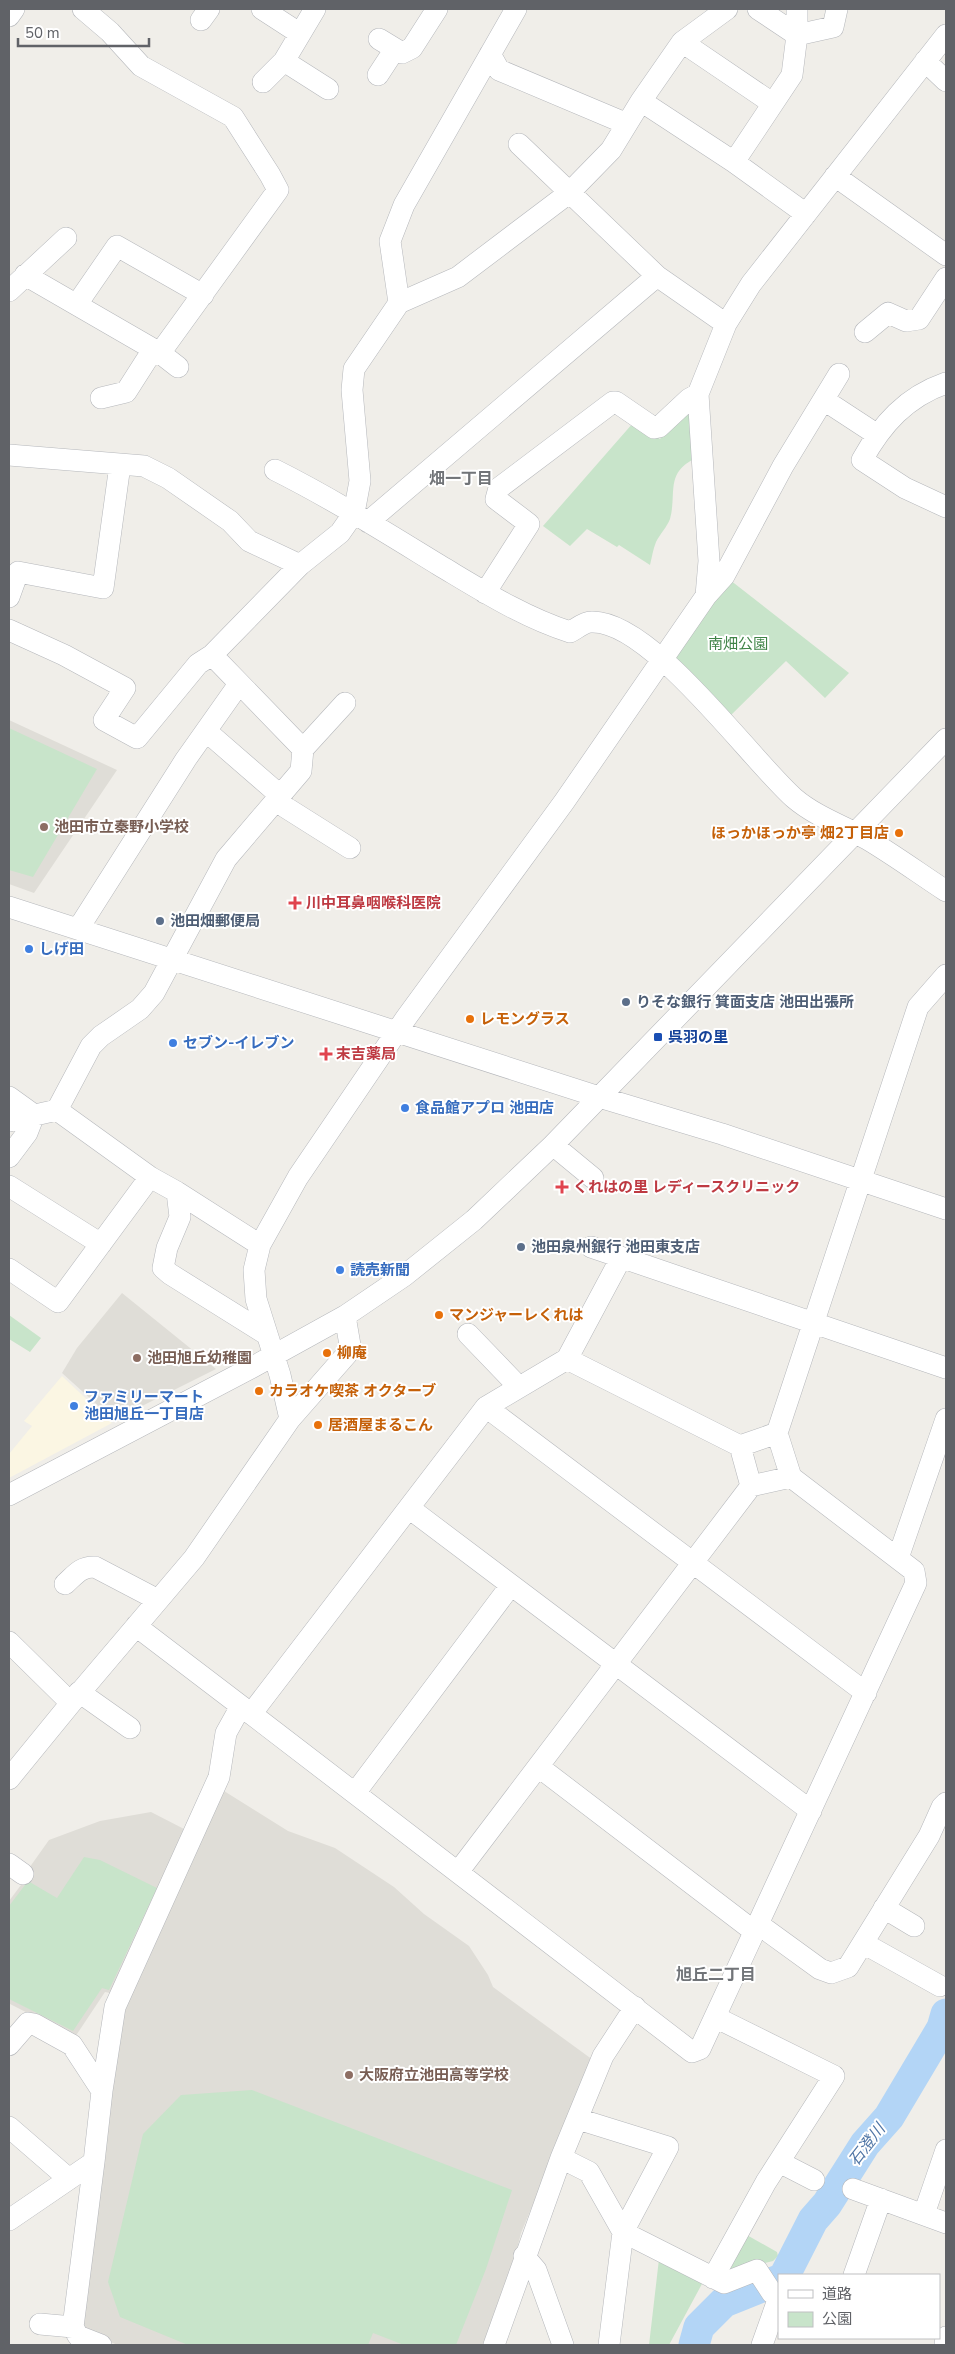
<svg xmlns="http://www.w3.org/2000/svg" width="955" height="2354" font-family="'Nunito Sans','Noto Sans JP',sans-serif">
<rect width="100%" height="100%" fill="#f0eee9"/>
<path fill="#fbf6e3" d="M62 1376 112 1423 9 1478V1454L32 1426 24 1421Z"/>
<path fill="#dfddd7" d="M9 720 117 770 34 893 9 884Z
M122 1293 216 1369 114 1420 62 1373 77 1348Z
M224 1791 288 1831 335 1848 394 1887 424 1914 469 1946 488 1975 493 1987 593 2060 521 2233 505 2296 485 2345H118L88 2333 81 2324 109 2089 124 2008Z
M151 1812 186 1830 110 1993 105 1992 75 2037 10 2004 9 1901 30 1873 27 1871 49 1840 100 1821Z"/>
<path fill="#c8e4ca" d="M681 413 691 415 694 459C665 474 677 493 670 519 667 527 660 534 656 542 653 549 652 557 650 565L619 545 617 547 587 529 570 546 543 526 633 423 660 439Z
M730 580 849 673 825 698 786 661 728 718 676 665V652Z
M9 728 97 769 33 877 9 870Z
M9 1315 41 1338 30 1352 9 1339Z
M84 1857 100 1860 157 1888 109 1990 102 1988 73 2031 9 1999V1906L28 1881 57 1898Z
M252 2090 512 2190 486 2269 456 2345H404L373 2333 368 2345H188L120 2317 108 2282 143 2134 181 2095Z
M745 2234 777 2252 778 2256 773 2261 723 2273Z
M659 2259 703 2282 669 2345H649Z"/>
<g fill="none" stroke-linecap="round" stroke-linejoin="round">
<path stroke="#b3d5f6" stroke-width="31" d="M785 2275 813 2220 827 2204 865 2144 889 2117 942 2028 946 2014
M694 2345 699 2327 724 2302 779 2280"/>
<g stroke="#b5b7bb" stroke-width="22">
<path id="minor" d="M83 9 110 32 141 66 233 117 270 175 278 190 160 353 149 356 126 392 101 398
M262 9 299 33
M758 9 797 35 833 27 837 9
M9 16 14 9
M201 20 209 9
M379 39 402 53 412 48 437 9
M682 42 772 103
M490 54 499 70 627 124
M284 61 328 89
M925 61 946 81
M378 75 395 49
M263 82 284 61 315 9
M641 101 734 162 806 214
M519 144 657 276 726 324
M734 162 792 75 797 35V9
M835 176 946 255
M25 275 160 353 178 367
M9 291 66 238
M399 303 390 241 404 205 516 9
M77 304 117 246 203 295
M865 332 888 313 906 321 919 319 946 278
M946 383C906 397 882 424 862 460L905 488 946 507
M824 400 876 434
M9 455 144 466 168 478 230 521 249 541 300 565
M275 470C331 498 385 532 439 565 481 590 523 617 570 632 576 629 584 622 591 622 650 619 750 759 794 798 815 816 843 826 867 839 894 855 920 874 946 891
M368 522 657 276
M485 593 529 524 496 499 499 488 613 402H616L654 428 659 427 689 399 698 394
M706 596 724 576 783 466 839 374
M9 597 18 572 103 588 120 465
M9 630 64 655 125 688 104 720 137 738 198 664 212 655 300 565 340 533 354 513 360 481 352 390 354 369 399 303 458 277 569 193 611 150 641 101 682 42 727 9
M206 731 274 790 285 807 350 848
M303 749 345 703
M9 907 599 1097 722 1134 946 1209
M78 929 186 759 239 684
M9 1097 34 1115 27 1133 9 1157
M57 1110 91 1046 101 1036 140 1009 154 993 226 859 301 771 303 749 212 655
M9 1121 57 1110 150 1177 177 1192 260 1245
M553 1145 593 1178
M9 1186 101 1244
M177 1192 180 1217 167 1248 163 1268 170 1274 266 1334
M591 1247 946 1368
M9 1269 58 1302 150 1177
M468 1334 518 1386
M567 1359 740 1446 777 1433 791 1477 751 1486 740 1446
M486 1407 866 1693
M290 1419 280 1375 256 1299 254 1270 260 1245 298 1177 406 1018 564 802 706 596 709 561 698 394 726 324 751 284 946 35
M777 1433 918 1007 946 975
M9 1495 251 1368 345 1316 404 1276 474 1220 553 1145 946 739
M409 1508 811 1811
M898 1558 946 1419
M65 1584C75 1575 81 1566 95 1567L158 1600
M9 1642 71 1703
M79 1692 130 1728
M241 1706 692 2052 700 2049 916 1583 914 1571 791 1477
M251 1714 486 1407 567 1359 621 1258
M539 1767 755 1932
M9 1779 71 1703 194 1558 290 1419 347 1354 350 1345 345 1316
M355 1793 511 1585
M9 1864 23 1874
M458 1872 751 1486
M884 1908 914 1926
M758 1924 820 1969 831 1973 848 1967 929 1836 942 1807 946 1803
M863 1943 940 1986
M9 2045 28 2023 34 2024 72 2045 102 2091
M578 2119 668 2147 623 2232 609 2345
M9 2127 69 2179
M561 2158 589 2172 623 2232 724 2283 757 2270 772 2293 778 2298
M94 2162 73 2327 78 2336 101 2345
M779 2162 814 2180
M853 2189 946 2223
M924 2214 946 2150
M9 2220 94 2162 102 2091 115 2007 219 1777 226 1733 241 1706 136 1626
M524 2256 536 2270 563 2345
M854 2275 881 2199
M713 2278 766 2182 834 2076 715 2017
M40 2324 73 2327
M494 2345 561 2158 603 2056 635 2007
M762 2345 779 2297
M945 2345 946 2337"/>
</g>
<use href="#minor" stroke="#fff" stroke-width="21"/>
</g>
<g fill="#8d6e63" stroke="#fff" stroke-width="2">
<circle cx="44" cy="827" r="5"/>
<circle cx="137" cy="1358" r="5"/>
<circle cx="349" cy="2075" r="5"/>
</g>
<g fill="#e8710a" stroke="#fff" stroke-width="2">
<circle cx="899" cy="833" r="5"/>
<circle cx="470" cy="1019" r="5"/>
<circle cx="439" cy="1315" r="5"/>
<circle cx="327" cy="1353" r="5"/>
<circle cx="259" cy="1391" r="5"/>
<circle cx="318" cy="1425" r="5"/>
</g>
<g fill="#e0444e" stroke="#fff" stroke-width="2">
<path d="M292.5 895.5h5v5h5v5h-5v5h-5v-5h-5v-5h5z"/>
<path d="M323.5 1046.5h5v5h5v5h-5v5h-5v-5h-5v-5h5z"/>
<path d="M559.5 1179.5h5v5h5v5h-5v5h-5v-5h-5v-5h5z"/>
</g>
<g fill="#5c6f8a" stroke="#fff" stroke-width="2">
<circle cx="160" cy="921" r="5"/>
<circle cx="626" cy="1002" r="5"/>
<circle cx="521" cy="1247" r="5"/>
</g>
<g fill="#3f7fe0" stroke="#fff" stroke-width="2">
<circle cx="29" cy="949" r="5"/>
<circle cx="173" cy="1043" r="5"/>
<circle cx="405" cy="1108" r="5"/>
<circle cx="340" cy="1270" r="5"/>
<circle cx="74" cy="1406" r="5"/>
</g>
<rect fill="#1a4fb4" stroke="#fff" stroke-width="2" x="653" y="1032" width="10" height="10" rx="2.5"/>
<g text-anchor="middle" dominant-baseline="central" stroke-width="4" stroke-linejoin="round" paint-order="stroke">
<g font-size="15" fill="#418448" stroke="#fff">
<text x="738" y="644">南畑公園</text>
</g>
<g font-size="15" font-weight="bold" fill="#785e54" stroke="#fff" text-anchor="start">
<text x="54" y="827">池田市立秦野小学校</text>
<text x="147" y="1358">池田旭丘幼稚園</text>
<text x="359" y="2075">大阪府立池田高等学校</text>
</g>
<g font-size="15" font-weight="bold" fill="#c56008" stroke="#fff" text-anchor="start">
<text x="889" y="833" text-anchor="end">ほっかほっか亭 畑2丁目店</text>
<text x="480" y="1019">レモングラス</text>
<text x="449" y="1315">マンジャーレくれは</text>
<text x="337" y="1353">柳庵</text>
<text x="269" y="1391">カラオケ喫茶 オクターブ</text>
<text x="328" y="1425">居酒屋まるこん</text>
</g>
<g font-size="15" font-weight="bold" fill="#be3a42" stroke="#fff" text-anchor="start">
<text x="306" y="903">川中耳鼻咽喉科医院</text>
<text x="336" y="1054">末吉薬局</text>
<text x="573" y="1187">くれはの里 レディースクリニック</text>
</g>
<g font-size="15" font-weight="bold" fill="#4e5e75" stroke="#fff" text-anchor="start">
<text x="170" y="921">池田畑郵便局</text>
<text x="636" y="1002">りそな銀行 箕面支店 池田出張所</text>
<text x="531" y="1247">池田泉州銀行 池田東支店</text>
</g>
<g font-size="15" font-weight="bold" fill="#366cbe" stroke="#fff" text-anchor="start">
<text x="39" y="949">しげ田</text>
<text x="183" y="1043">セブン-イレブン</text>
<text x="415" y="1108">食品館アプロ 池田店</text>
<text x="350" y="1270">読売新聞</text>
<text x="84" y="1397">ファミリーマート<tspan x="84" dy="17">池田旭丘一丁目店</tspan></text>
</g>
<g font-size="15" font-weight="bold" fill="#164399" stroke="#fff" text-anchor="start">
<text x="668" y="1037">呉羽の里</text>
</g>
<g font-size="16" font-weight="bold" fill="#717478" stroke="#fff">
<text x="461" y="479">畑一丁目</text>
<text x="716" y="1975">旭丘二丁目</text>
</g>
<g font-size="16" font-style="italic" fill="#5076a6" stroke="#fff">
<text transform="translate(867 2145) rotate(-52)">石澄川</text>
</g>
</g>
<rect width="955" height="2354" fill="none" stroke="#606267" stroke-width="20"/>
<rect x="778" y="2274" width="162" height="65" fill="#ffffff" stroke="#bfc0c2"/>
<rect x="788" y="2290" width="25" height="8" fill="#ffffff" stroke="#bfc0c2"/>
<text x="822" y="2299" font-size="15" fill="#606267">道路</text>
<rect x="788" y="2312" width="25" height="15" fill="#c8e4ca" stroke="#bfc0c2"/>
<text x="822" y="2324" font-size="15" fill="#606267">公園</text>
<path d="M18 38v8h131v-8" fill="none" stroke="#606267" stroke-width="2.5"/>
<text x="25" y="38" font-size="15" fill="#606267" stroke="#ffffff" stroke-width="4" paint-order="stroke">50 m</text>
</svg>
